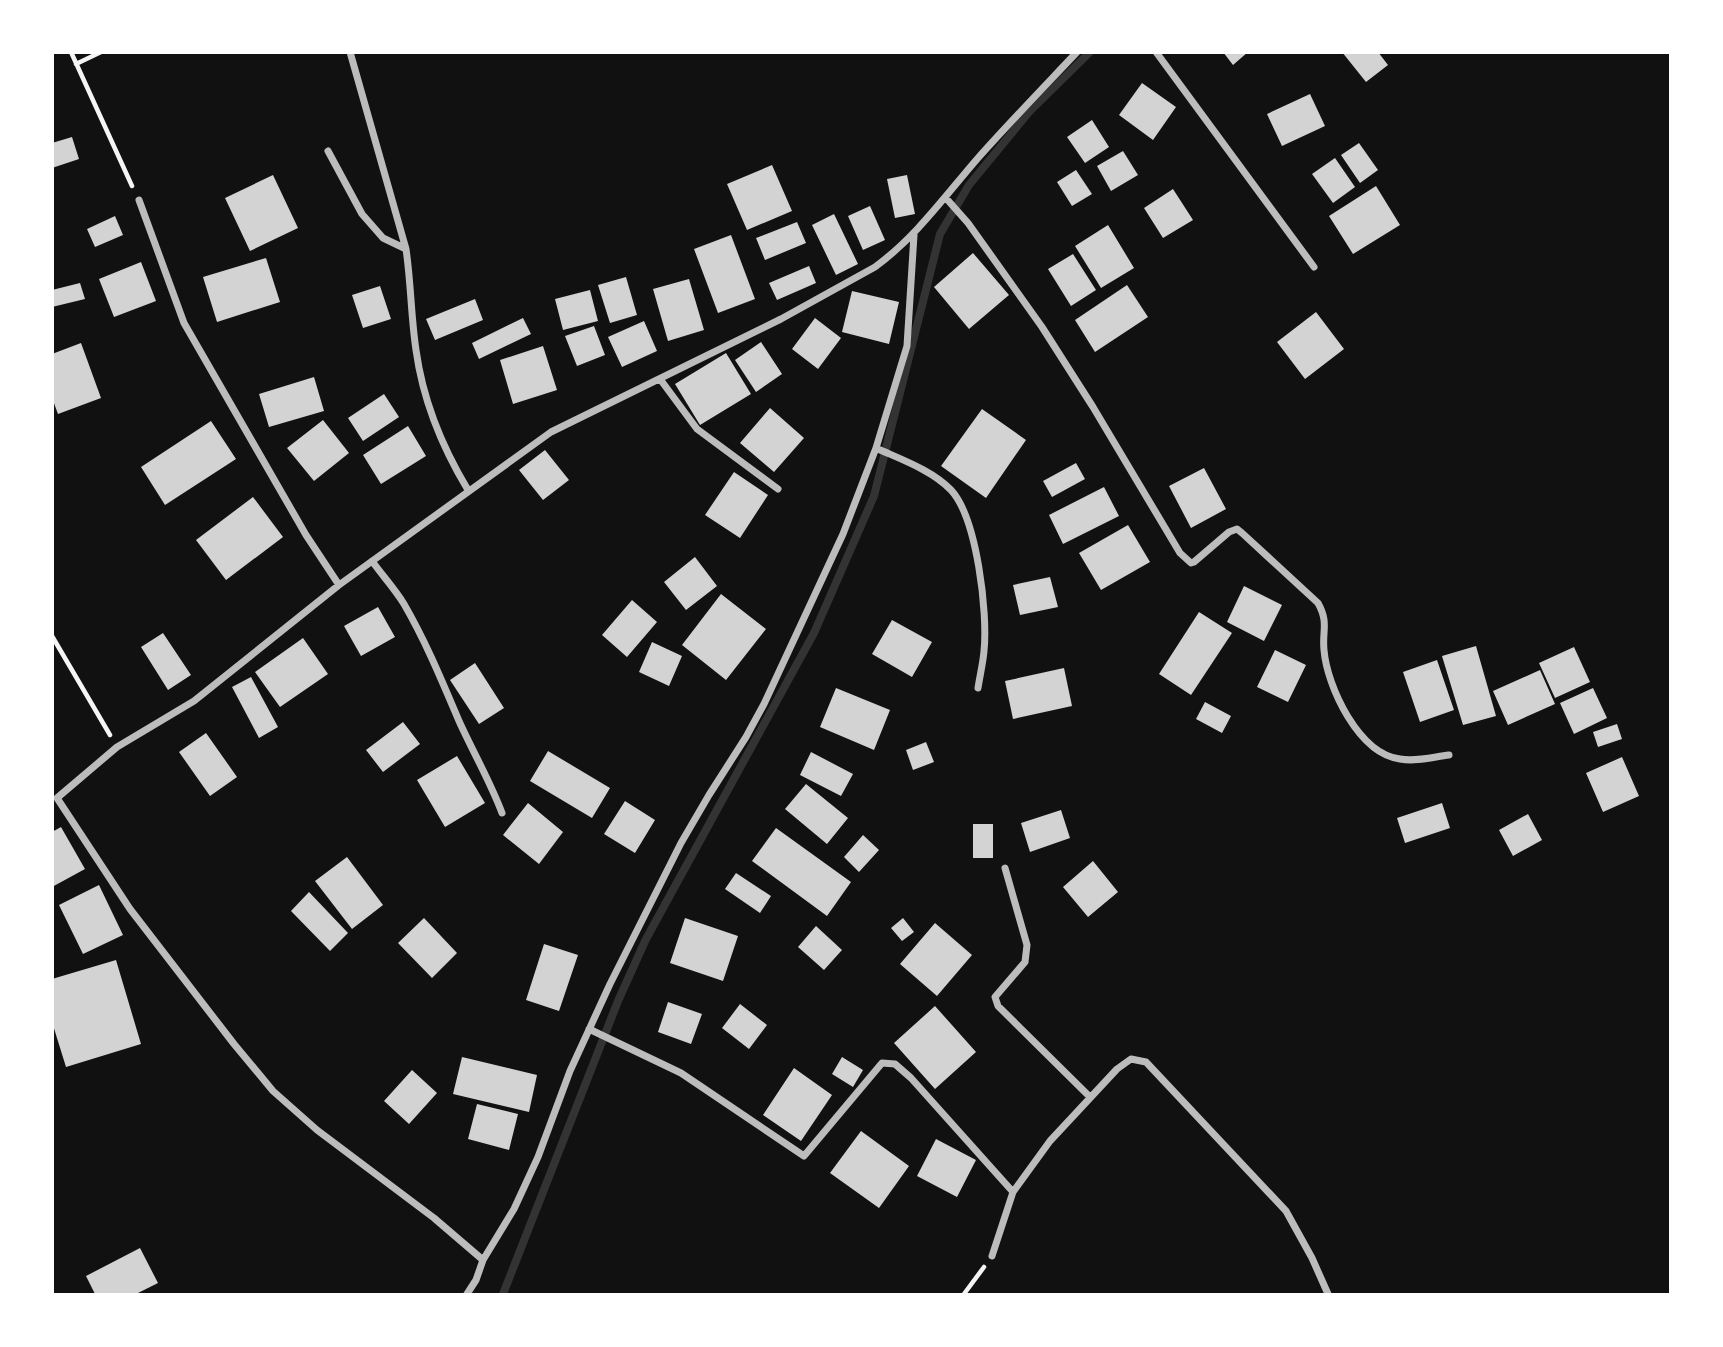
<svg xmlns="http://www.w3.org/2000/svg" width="1723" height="1347" font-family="Overpass,sans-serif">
<rect width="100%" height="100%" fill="#111"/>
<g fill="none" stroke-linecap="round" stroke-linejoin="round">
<path stroke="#333" stroke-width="8" d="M503 1294 618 1001 646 939 814 633 874 496 940 234 969 185 1029 112 1090 52"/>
</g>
<path fill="#d3d3d3" d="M1223 52H1248L1233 65Z
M1342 52H1378L1388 65 1366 82Z
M1142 83 1176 107 1153 140 1119 115Z
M1310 94 1325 126 1282 146 1267 114Z
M1092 120 1109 147 1085 163 1067 137Z
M72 137 79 159 52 168V143Z
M1359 143 1378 170 1360 183 1341 155Z
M1123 151 1138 175 1111 191 1097 166Z
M1335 158 1355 187 1333 203 1312 174Z
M772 165 792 211 747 230 727 184Z
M1076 170 1092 194 1072 206 1057 182Z
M273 175 298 228 250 251 225 198Z
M907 175 915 214 895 218 887 179Z
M1376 186 1400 225 1353 254 1329 216Z
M1173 189 1193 220 1163 238 1144 208Z
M870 206 885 240 863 250 848 216Z
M834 214 858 264 836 275 812 225Z
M115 216 123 235 95 247 87 229Z
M797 222 806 243 765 260 756 238Z
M1108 225 1134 268 1101 288 1075 246Z
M731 235 755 299 718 313 694 249Z
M973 253 1009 295 969 329 934 287Z
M1073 254 1096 290 1071 306 1048 269Z
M266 258 280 302 217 322 203 277Z
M141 262 156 301 114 317 99 279Z
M809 266 816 283 777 300 769 283Z
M626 277 637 315 610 323 598 285Z
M689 279 704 330 668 341 653 289Z
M80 283 85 299 52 307V290Z
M1127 285 1148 317 1095 352 1075 320Z
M380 286 391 319 363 328 352 295Z
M590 290 598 321 563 330 555 299Z
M852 291 899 302 889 344 842 332Z
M475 299 483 320 435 340 426 319Z
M1316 312 1344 349 1305 379 1277 342Z
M523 318 531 334 479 359 472 343Z
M815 318 841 338 818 369 792 349Z
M644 321 657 351 622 367 608 337Z
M594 326 605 355 577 366 565 336Z
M761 342 782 374 756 392 735 360Z
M81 343 101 398 58 414 52 398V354Z
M543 346 557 390 513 404 500 360Z
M726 353 751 394 700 425 675 384Z
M314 377 324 411 269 427 259 394Z
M384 394 399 417 363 441 348 418Z
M770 408 804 438 774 472 740 443Z
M982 409 1026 440 986 498 941 466Z
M323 420 349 453 314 481 287 448Z
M211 421 236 459 165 505 141 467Z
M408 426 426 456 381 484 363 455Z
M545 450 569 480 543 500 519 470Z
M1076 463 1085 479 1052 497 1043 481Z
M1204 468 1226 509 1191 528 1169 486Z
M734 472 768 495 740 538 705 515Z
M1104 487 1119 516 1063 544 1049 515Z
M253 497 283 537 226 580 196 540Z
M1128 525 1150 562 1101 590 1079 553Z
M695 557 717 586 686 610 664 582Z
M1050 577 1058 607 1020 615 1013 585Z
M1244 586 1282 605 1264 641 1227 622Z
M721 594 766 629 726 680 682 645Z
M632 600 657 622 627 657 602 635Z
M378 607 395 637 361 656 344 626Z
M1199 612 1232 633 1191 695 1159 674Z
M892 620 932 642 912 677 872 654Z
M163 633 191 675 168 690 141 647Z
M303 638 328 674 280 707 255 672Z
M652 642 682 656 669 686 639 672Z
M1476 646 1496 716 1463 725 1442 656Z
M1574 647 1590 682 1555 698 1539 663Z
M1275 650 1306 665 1288 702 1257 687Z
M1437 660 1454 710 1420 722 1403 672Z
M475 663 504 708 479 724 450 680Z
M1064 668 1072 706 1013 719 1005 681Z
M1540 670 1555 704 1508 725 1493 691Z
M251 677 278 727 259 738 232 687Z
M836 688 890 710 874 750 820 727Z
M1593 688 1607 718 1574 734 1560 703Z
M1205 702 1231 716 1222 733 1196 719Z
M403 722 420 744 383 772 366 750Z
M1617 724 1622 739 1598 747 1593 732Z
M206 733 237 777 210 796 179 752Z
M926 742 934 762 913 770 906 750Z
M548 751 610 788 592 818 530 781Z
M811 752 853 774 841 796 800 775Z
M457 756 485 803 445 827 417 780Z
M1622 757 1639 796 1603 812 1586 773Z
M806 784 848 818 827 844 785 809Z
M625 801 655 820 635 853 604 834Z
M528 803 563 832 539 864 503 835Z
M1442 803 1450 828 1405 843 1397 818Z
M1061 810 1070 838 1030 852 1021 823Z
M1528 814 1542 840 1513 856 1499 830Z
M973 824H993V858H973Z
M61 827 85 869 52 887V832Z
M776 828 851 882 827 916 752 861Z
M863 835 879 850 859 872 844 857Z
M347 857 383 905 352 929 315 881Z
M1093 861 1118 892 1088 917 1063 887Z
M736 873 771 896 760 913 725 889Z
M99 885 123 935 83 954 59 905Z
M309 892 348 933 330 951 291 911Z
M424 918 457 953 432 978 398 943Z
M685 918 738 936 723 981 670 963Z
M903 918 914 932 902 941 891 928Z
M935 923 972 955 937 996 900 964Z
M816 926 842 950 824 970 798 947Z
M544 944 578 955 559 1011 526 1000Z
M116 960 141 1044 66 1067 52 1022V979Z
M668 1002 702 1014 691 1044 658 1032Z
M740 1004 767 1025 749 1049 722 1028Z
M935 1006 976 1052 935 1089 894 1043Z
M462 1057 537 1075 529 1112 453 1094Z
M842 1057 863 1070 853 1087 832 1074Z
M794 1068 832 1095 801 1141 763 1115Z
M412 1070 437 1093 409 1124 384 1101Z
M477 1104 518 1114 509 1150 468 1139Z
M861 1131 909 1166 879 1208 830 1173Z
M936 1139 976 1160 957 1197 917 1176Z
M140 1248 158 1283 136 1294H95L86 1276Z"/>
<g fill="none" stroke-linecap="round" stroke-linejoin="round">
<path stroke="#f5f5f5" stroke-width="4.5" d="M71 52 132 186
M76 64 101 52
M52 636 110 735
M964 1294 984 1267"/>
<path stroke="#bcbcbc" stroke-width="7" d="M350 52 406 249
M1156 52 1314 267
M328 151 362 214 383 238 406 249C411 283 411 317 416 350 423 401 442 447 468 490
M945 197 968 223 1042 327 1093 407 1180 553 1191 563 1194 562 1229 532 1237 529 1242 533 1318 603C1329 623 1322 630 1324 650 1327 687 1359 754 1400 759 1416 762 1433 757 1449 755
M139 200 184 323 306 535 339 585
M660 379 697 429 778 489
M876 448C900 459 932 470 951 490 977 518 988 613 984 651 983 663 980 675 978 688
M372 561C382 575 395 589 404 604 426 642 442 681 459 721 473 752 490 781 502 813
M1005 868 1027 945 1025 962 995 997 998 1006 1090 1097
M589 1029 681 1073 804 1156 882 1063 895 1064 911 1078 1013 1192
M992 1256 1013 1192 1050 1141 1117 1069 1131 1059 1146 1062 1286 1211 1312 1258 1328 1294
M483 1260 514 1209 538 1157 570 1071 610 984 681 843 709 795 746 737 764 704 843 534 876 448 907 346 914 235
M467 1294 476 1280 483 1260 434 1218 317 1130 273 1091 234 1044 130 909 57 798 117 747 194 701 339 585 551 432 781 319 875 267C916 237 945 196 978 158 1010 122 1044 87 1077 52"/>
</g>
<rect width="1723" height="1347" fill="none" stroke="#ffffff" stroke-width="108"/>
</svg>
